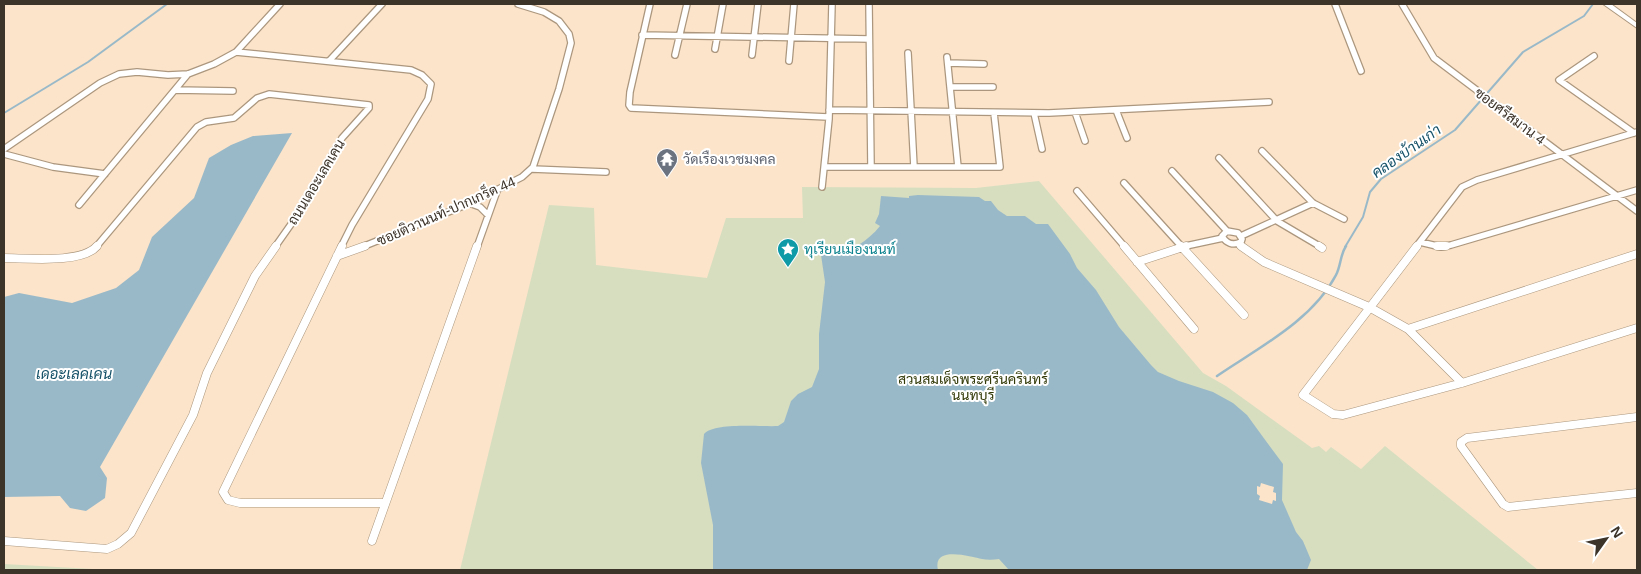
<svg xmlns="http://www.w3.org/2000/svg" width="1641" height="574" font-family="Helvetica,Sarabun,sans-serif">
<rect width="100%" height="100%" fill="#fbe4ca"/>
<path fill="#d7dec0" d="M1039 181 1203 373 1226 386 1312 448 1319 446 1326 452 1331 447 1361 469 1385 446 1538 570H460L549 205 594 208 596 265 707 278 726 218H803L802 187 976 188Z
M4 564 110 570H4Z"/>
<path fill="#9ab9c8" d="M292 133 100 467 107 478 105 498 86 511 70 508 60 496 4 497V297L19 293 72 303 116 288 139 270 152 237 194 198 209 158 231 145 253 136Z
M918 195 979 197 985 201H991L998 210 1007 216H1025L1036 224H1048L1070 254 1077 268 1096 290 1119 327 1151 365 1158 372 1179 381 1213 392 1233 403 1247 415 1263 437 1283 464 1282 500 1296 532 1303 541 1311 560 1307 570H1009L999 559C993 560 987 560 982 559 971 557 932 545 938 570H713V525L701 463 704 434C715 422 761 427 778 426L784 422 791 401 798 394 812 387 819 369V334L825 282 821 255 830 252 833 256C852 250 867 242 880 226L875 223 879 214 881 196 909 198V196Z"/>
<path fill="#fbe4ca" d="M1261 483 1274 487 1273 492 1276 493V501L1273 500 1272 504 1259 500 1260 496 1257 494V486L1260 487Z"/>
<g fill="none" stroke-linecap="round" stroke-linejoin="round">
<path stroke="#9ab9c8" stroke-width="2" d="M4 113 88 62 167 4
M1345 247 1363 217 1370 192 1381 179 1455 130 1523 52 1584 16 1593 4"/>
<path stroke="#9ab9c8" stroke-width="2.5" d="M1217 376C1258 348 1312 321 1336 275 1341 266 1340 255 1346 246"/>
<g stroke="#ac977e" stroke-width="8">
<path id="minor-far1" d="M650 4 630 92 629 105 631 108 828 117
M869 4 871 167
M1335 4 1361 71
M1402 4 1434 58 1637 211
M642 35 869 39
M715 49 723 4
M236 52 280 4
M908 53 914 167
M675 55 687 4
M752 55 758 4
M1594 56 1559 80 1634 133
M947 57 958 167
M329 61 382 4
M789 61 794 4
M948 63 984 64
M951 87H993
M175 90 233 91
M829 110 1049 113 1269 102
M1116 110 1127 138
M1075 112 1085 141
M1034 113 1042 149
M4 149 100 83 119 74 137 72 168 75 188 74 214 64 236 52 411 70 422 75 431 84 428 99 352 225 341 247
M1262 151 1313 203 1344 219
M4 154 53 167 105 174
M1219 158 1277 221 1321 247
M826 167H1000L994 113
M532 169 606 172
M1172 171 1227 231
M1124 183 1182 247
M822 187 829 119 832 4
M1077 191 1125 247
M469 203 480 207 488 215
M79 205 188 74
M1227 231 1238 233 1242 239 1241 242C1233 246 1226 243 1222 236Z
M1241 236 1313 203
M1420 242 1441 247 1451 245 1637 190
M1238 244 1243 247
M96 247 197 127 206 122 234 118 257 98 269 94 369 105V108L342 138 294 220 275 247
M362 247 473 202 522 177 533 167 559 89 571 43 569 34 559 21 544 12 518 4
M477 247 497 191
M1181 247 1223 238
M1416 247 1462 187 1477 180 1637 132"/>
</g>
<g stroke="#ac977e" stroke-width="9">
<path id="minor" d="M342 246 223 492 228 500 240 503H385
M1124 246 1194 329
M1181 246 1244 315
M1241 246 1264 262 1369 307 1408 329 1462 383
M1319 246 1322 248
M1417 246 1303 395 1333 414 1343 415 1462 383 1637 328
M1437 246H1446
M337 256 365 246
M4 258C27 258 82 264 97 246
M1137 262 1186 246
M1408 329 1637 254
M1637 417 1467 438 1461 442V446L1503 504 1508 507 1637 493
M4 541 107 549 118 544 131 533 193 415 207 373 255 276 276 246
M372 541 477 246"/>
</g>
<g stroke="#ac977e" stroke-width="2">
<path id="secondary" d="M1603 4H1611L1637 23V28Z"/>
</g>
<use href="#minor-far1" stroke="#fff" stroke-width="5.5"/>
<use href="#minor" stroke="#fff" stroke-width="8"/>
<use href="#secondary" fill="#fff" fill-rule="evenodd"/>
</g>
<defs>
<g id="temple-pin" transform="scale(1.125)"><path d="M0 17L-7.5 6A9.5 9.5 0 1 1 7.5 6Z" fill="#6b7280" stroke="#fff"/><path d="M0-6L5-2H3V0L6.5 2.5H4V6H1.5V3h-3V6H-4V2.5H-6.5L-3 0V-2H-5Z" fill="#fff"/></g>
<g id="sight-pin" transform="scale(1.125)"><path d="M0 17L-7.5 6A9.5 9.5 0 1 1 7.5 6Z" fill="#0f9aa8" stroke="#fff"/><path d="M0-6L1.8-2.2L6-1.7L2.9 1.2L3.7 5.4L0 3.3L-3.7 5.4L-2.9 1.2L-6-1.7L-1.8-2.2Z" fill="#fff"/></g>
</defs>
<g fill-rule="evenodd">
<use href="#temple-pin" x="667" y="159"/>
<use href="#sight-pin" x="788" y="249"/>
</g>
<g text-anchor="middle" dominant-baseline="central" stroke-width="4" stroke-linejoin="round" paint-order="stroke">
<g font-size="14" fill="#3c3329" stroke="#fff">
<text transform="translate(1510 116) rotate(37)">ซอยศรีสมาน 4</text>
<text transform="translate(316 182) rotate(-59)">ถนนเดอะเลคเคน</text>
<text transform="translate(446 211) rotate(-24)">ซอยติวานนท์-ปากเกร็ด 44</text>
</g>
<g font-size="14" fill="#5b616d" stroke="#fff" text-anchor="start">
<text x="683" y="159">วัดเรืองเวชมงคล</text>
</g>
<g font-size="14" fill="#0d838f" stroke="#fff" text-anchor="start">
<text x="804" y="249">ทุเรียนเมืองนนท์</text>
</g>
<g font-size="14" fill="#323906" stroke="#fff">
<text x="973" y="379">สวนสมเด็จพระศรีนครินทร์<tspan x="973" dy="16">นนทบุรี</tspan></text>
</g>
<g font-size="15" font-style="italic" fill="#155168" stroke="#fff">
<text transform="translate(1406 151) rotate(-35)">คลองบ้านเก่า</text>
<text x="74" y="373">เดอะเลคเคน</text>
</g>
</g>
<rect width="1641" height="574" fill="none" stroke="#3c3329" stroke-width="10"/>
<g transform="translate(1606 539) rotate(57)" stroke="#ffffff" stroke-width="4" paint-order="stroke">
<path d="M0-4L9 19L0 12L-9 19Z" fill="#3c3329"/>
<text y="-8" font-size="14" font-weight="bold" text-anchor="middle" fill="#3c3329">N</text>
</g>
</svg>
